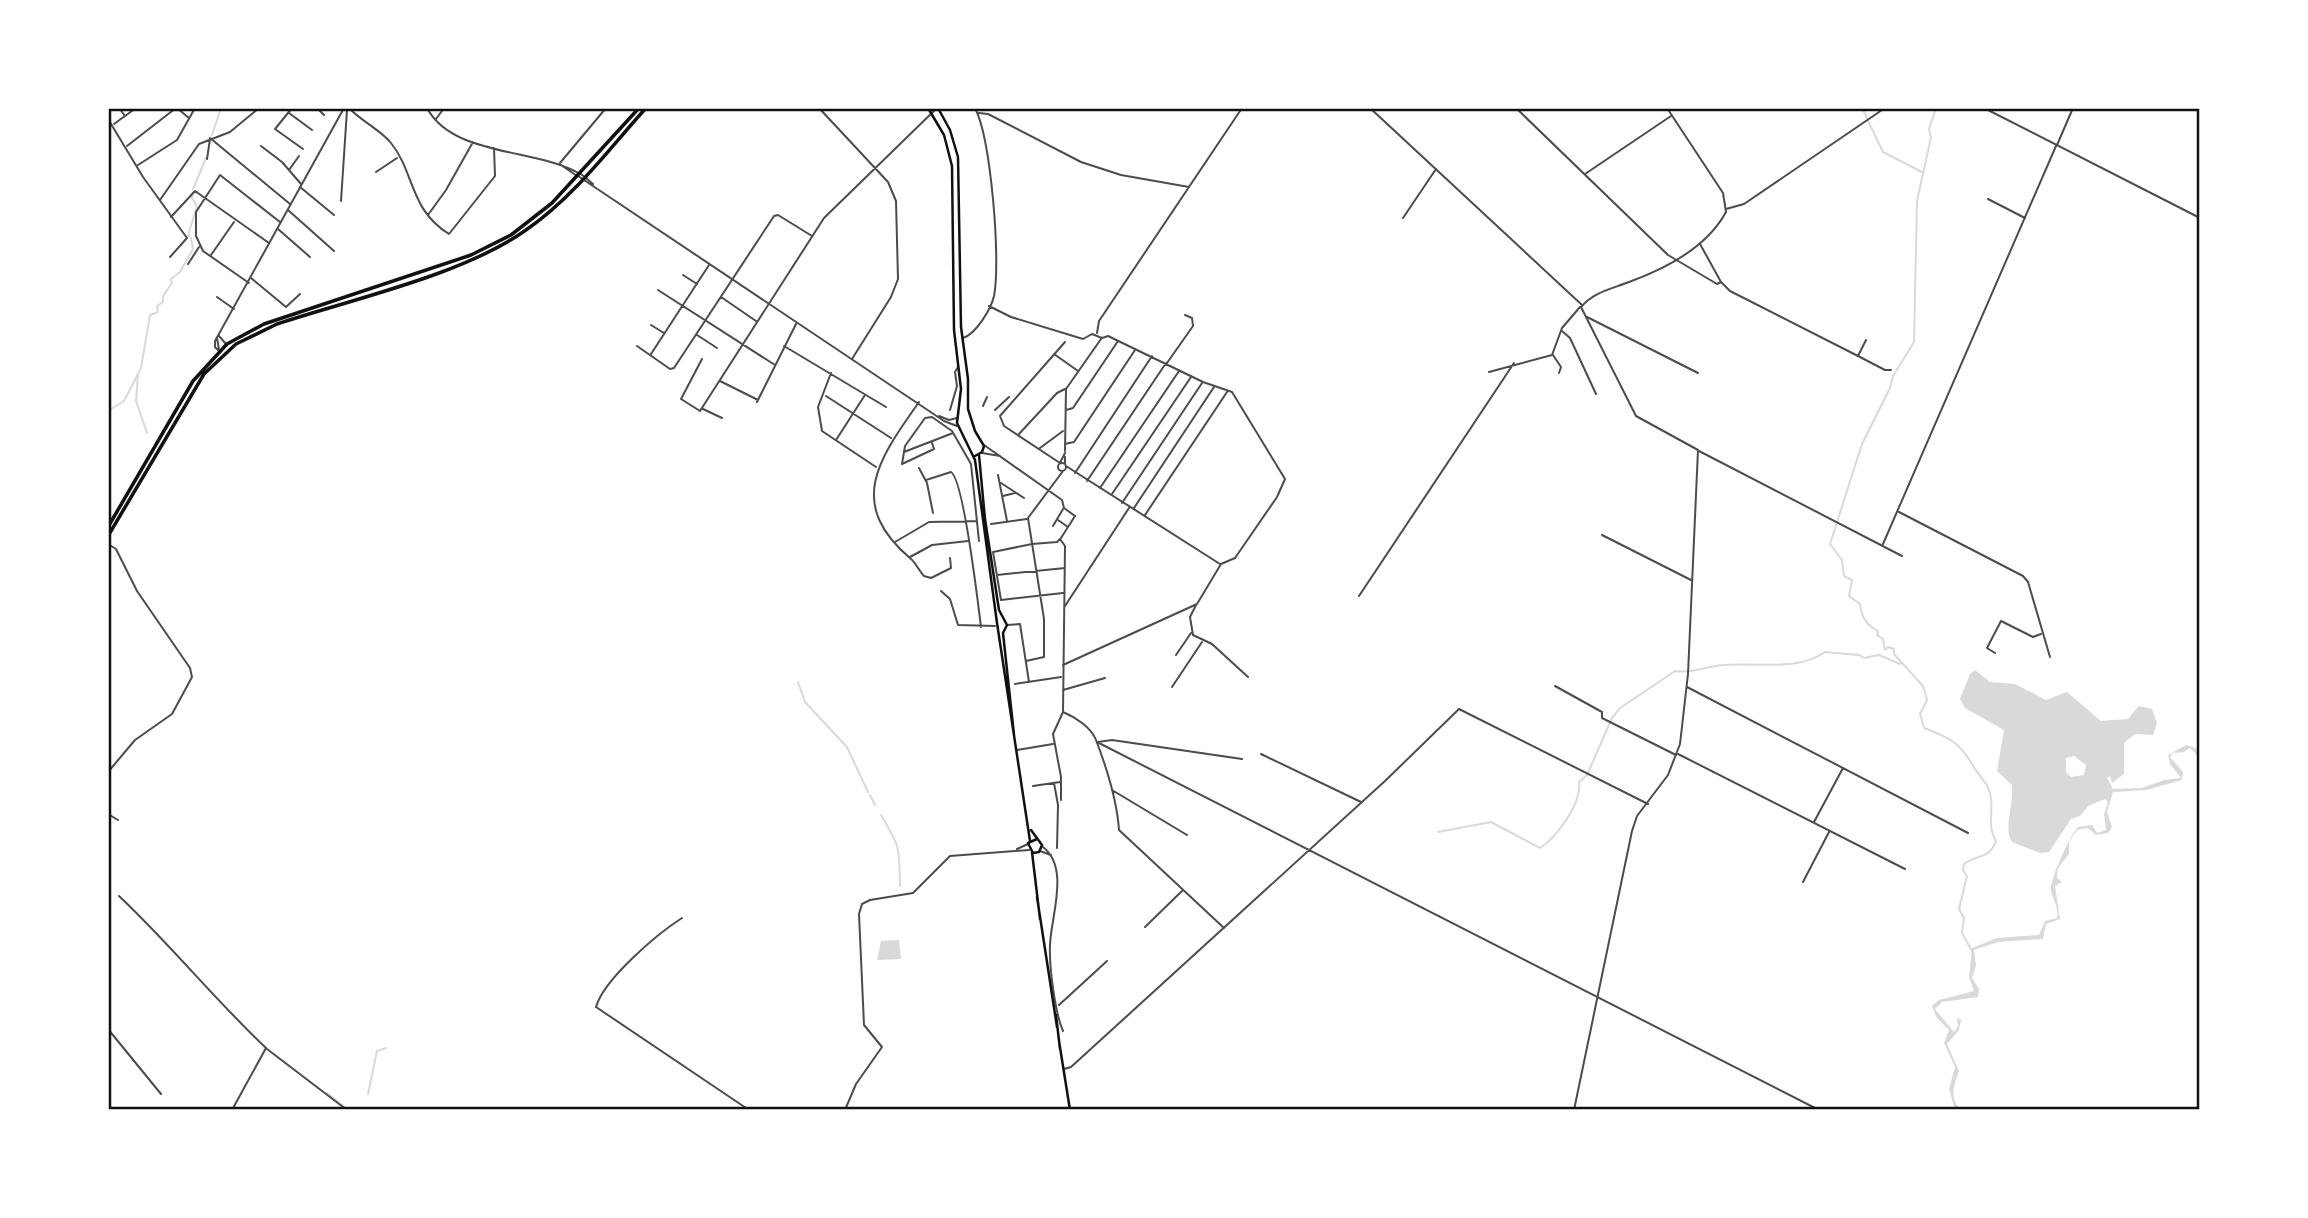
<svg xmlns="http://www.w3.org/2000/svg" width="2308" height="1218" font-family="'Exo 2',sans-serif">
<rect width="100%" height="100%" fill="#fff"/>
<path fill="#d9d9d9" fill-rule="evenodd" d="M1975 670 1990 682 2015 684 2046 700 2067 692 2101 721 2128 719 2139 706 2152 709 2157 723 2153 735 2135 734 2124 743V774L2112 783 2110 776 2107 778 2113 789 2142 788 2164 780 2181 778 2170 764 2168 755 2186 745 2196 748 2200 758 2190 748 2184 752 2173 753 2170 757 2183 772 2182 780 2146 790 2113 792 2107 812 2112 827 2108 833 2096 835 2088 828 2077 830 2069 842V854L2058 868 2057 878 2062 882 2055 886 2060 919 2046 924 2043 939 1998 942 1974 950 1976 966 1972 978 1979 989 1978 997 1942 1002 1935 1009 1954 1032 1958 1027 1957 1018 1961 1020 1959 1030 1947 1044 1959 1071C1954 1085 1949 1097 1960 1109L1955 1110 1949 1089 1955 1067 1944 1043 1949 1030 1937 1018 1932 1006 1939 1000 1974 991 1969 977 1972 948 1997 938 2039 935 2045 921 2057 918C2059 908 2053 900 2051 891 2049 881 2070 835 2078 827L2092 825 2097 833 2106 830 2104 814 2108 802 2105 799 2088 806 2080 816 2071 819 2049 852 2040 853 2012 842C2003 828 2014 805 2012 785L1997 771 2004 730 1965 708 1960 699 1970 674ZM2074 756 2086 765 2084 775 2071 777 2066 772V758Z
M899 940 901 959 877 960 881 941Z"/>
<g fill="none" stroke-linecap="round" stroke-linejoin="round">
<path stroke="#d9d9d9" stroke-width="2" d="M1862 108 1883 152 1922 172
M1936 108 1929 129 1931 137 1917 201 1914 342 1893 376 1890 388 1862 444 1830 544 1842 560 1844 576 1852 580 1849 596 1860 604C1862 618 1866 625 1878 631L1877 635 1883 639 1885 650 1888 647 1894 649V654L1923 686 1927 700 1920 714 1924 728C1950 738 1960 742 1973 766 1980 778 1990 784 1991 799 1993 815 1987 826 1996 841 1989 860 1977 854 1964 864L1963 870 1967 876 1959 909 1964 918 1962 933 1972 951
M212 135 221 108
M193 189 206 158
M189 232 197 207 192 198 193 192
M189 234V236
M138 375 136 401 147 433
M108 411 124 401 141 368 150 315 158 312 157 306 163 302V296L172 283 171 279 180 272 193 249 191 238
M798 682 805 702 847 747 868 792
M870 795 875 805
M881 815C901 849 899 846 900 886
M1438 832 1491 822 1540 848C1557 837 1582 803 1579 782L1587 775 1612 718 1620 708 1675 671C1691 674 1707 666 1723 665 1756 662 1797 672 1825 652L1859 655 1864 658 1879 655 1900 664
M327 1093 348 1110
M368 1094 377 1051 386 1048"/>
<path stroke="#4c4c4c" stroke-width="2" d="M119 108 125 116
M177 108 189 118
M292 108 275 129 303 149
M317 108 324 115
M349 108C361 121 382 131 391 143 415 173 409 209 449 234L495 176 494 148
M427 108C453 157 537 148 580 174
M819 108 888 182 896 201 898 279 891 297 852 359
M1370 108 1582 305
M1516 108 1668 255 1717 284 1721 282
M1889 108H1897
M289 113 312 130
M979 113 988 114 1081 162 1121 175 1189 187
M108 119 143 177 187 238 170 257
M436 119 444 108
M114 124 136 108
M210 138 290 204
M127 146 176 108
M261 146 282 162 301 184
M207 159 210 139
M560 163 606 108
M138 165 177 140 195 108
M561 165 577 176
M289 170 299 156
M376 172 397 158
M1585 174 1671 116
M300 187 334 215
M1988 199 2025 218
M160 200 199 144 230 132 259 108
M341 201 347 110
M1726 209 1744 204 1885 108
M288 210 334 251
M428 215 446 190 473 142
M171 217 195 191 269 243
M1403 218 1436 169
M278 229 310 257
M1700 244 1721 282 1730 291 1858 356
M211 255 234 222
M188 264 199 247
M683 275 697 284
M251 278 286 307 300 294
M249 283 203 251 196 236V212L220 175 280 222
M658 290 775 365
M217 297 234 309
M721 297 756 321
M989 306 1011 317 1083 339 1092 334 1102 338 1108 336 1203 382 1232 392 1285 479 1277 497 1235 558 1221 564 1197 604 1063 665
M1587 317 1698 373
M651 325 664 333
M1562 331 1570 338 1596 394
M1097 333 1099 321 1242 108
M697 335 717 348
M963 338C976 334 991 309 994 296 1001 261 991 139 975 108
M1866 340 1858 356 1885 370H1891
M1065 342 1000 416 1004 426 1060 463 1065 453
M637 346 670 369 674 368 774 216 778 215 812 236
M784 346 886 407
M651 354 709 265
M1054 354 1078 371
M1553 355 1561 367 1559 373
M702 359 681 399 700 411 824 218 937 108
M1167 363 1193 326 1192 318 1185 315
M1489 372 1552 355 1562 328 1580 307
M831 373 818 407 822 431 876 467
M720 381 758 400
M826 396 891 438
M757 402 796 324
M919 402C878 460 846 504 911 559 916 563 919 571 924 576L931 578 951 568 950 558
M983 406 987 397
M703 409 722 418
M950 410 957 386 955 372 958 367
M995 410 1009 397
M1066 410 1073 408 1118 341
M1019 434 1057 393 1065 389
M836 440 865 395
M932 443 934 449 902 464 905 446 925 418 932 417 952 431 971 464 979 541
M1065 444 1074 442 1135 350
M984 445 1062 500 1064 508 1075 516 1061 538
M1040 448 1063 431
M1065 451 1066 389 1101 339
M1699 451 1902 556
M904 452 953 433
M982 453 1000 456
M1058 467a4 4 0 1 1 8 0a4 4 0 1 1-8 0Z
M1065 464V457
M1066 466 1220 564
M919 468 927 483 933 513
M1075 473 1152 356
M998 475 1007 521
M926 480 951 472C964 480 978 604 981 627
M1087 481 1166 363
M1001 483 1024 498
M1100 488 1179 371
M1112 494 1191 377
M1003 496 1015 493
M1122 503 1202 383
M1134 508 1214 387
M1899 512 2023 576 2028 582 2050 657
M1145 515 1227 392
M1058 520 1068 527
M991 524 1027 519
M1053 526 1063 509
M1602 535 1691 580
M1060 539 1065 546 1063 712 1053 734 1061 777V800
M1060 539 1057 542 1032 544 993 552 1001 600 1063 593
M895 542 929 522 977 521
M108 544 116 549 137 591 190 668 192 677 172 714 135 740 108 772
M1883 544 2056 146
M910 557 932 545 968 541
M997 575 1065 568
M941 591 950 599 958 625 995 626
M1359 596 1514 363
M1196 605 1190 617 1193 635 1212 644 1248 677
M1065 606 1129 508
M1007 625 1020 624 1029 682
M1995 653 1987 648 2001 621 2033 637 2041 634
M1176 655 1191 633
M1026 661 1044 657V619L1028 518 1063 471
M1015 684 1061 677
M1555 686 1602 712V718L1676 755
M1172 687 1202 642
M1687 687 1968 833
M1063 690 1105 678
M1063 712C1075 717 1091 727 1096 740 1106 766 1117 801 1119 830L1224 928
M1097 742 1819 1110
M1098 742 1112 740 1242 759
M1017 750 1053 744
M1261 754 1361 802
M1678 754 1905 869
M1054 783 1058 805 1057 848
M1033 786 1060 782
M1112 790 1187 835
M108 814 118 820
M1814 822 1843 768
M1043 847C1070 868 1051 916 1050 945 1049 966 1055 1013 1063 1031
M1017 849 1028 844
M1040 851 1051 855
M1803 882 1829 832
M119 896C171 945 215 1000 266 1048L232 1110
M682 918C657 934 604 979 596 1007L749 1110
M1145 927 1182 891
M1059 1005 1107 961
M108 1029 161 1094
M267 1049 347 1110
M1064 1069 1071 1067 1385 781 1459 709 1648 804
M845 1110 856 1084 882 1047 864 1025 859 914 862 904 870 900 913 893 950 856 1029 850"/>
<path stroke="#4c4c4c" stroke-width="2" d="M1984 108 2200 218
M2057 145 2073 108
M581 174 593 184
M578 176 944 421 957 426
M219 336 226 344
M217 338 219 350
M219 351 215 347V341L344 108
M939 416 949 420 957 418
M1574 1110 1632 831 1637 816 1668 775 1680 744 1688 674 1698 450 1636 416 1581 307C1594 292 1611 289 1629 282 1665 269 1707 247 1726 212L1723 193 1667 108"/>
<path stroke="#111" stroke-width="2.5" d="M928 108 944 135 952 166 954 330 961 389 957 423 975 460 997 623
M938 108 950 130 958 157 961 327 968 379V409L975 431 984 446 982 452 975 456
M979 455 985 519 999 610 1007 625 1003 633 1014 735
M997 623 1030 841
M1031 830 1042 845 1039 852 1033 853 1028 843 1037 839
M1032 852 1040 919
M1037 897 1057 1027
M1056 1015 1060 1049
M1059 1041 1070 1110"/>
<path stroke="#111" stroke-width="3.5" d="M108 527 193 381 227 344 264 324 471 255 511 235 552 203 639 108
M108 536 204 374 236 344 277 324C352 299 463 275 526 230 573 198 608 150 646 108"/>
</g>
<rect width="2308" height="1218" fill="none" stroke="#ffffff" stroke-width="220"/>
<rect x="110" y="110" width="2088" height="998" fill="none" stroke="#111" stroke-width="2.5"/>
</svg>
